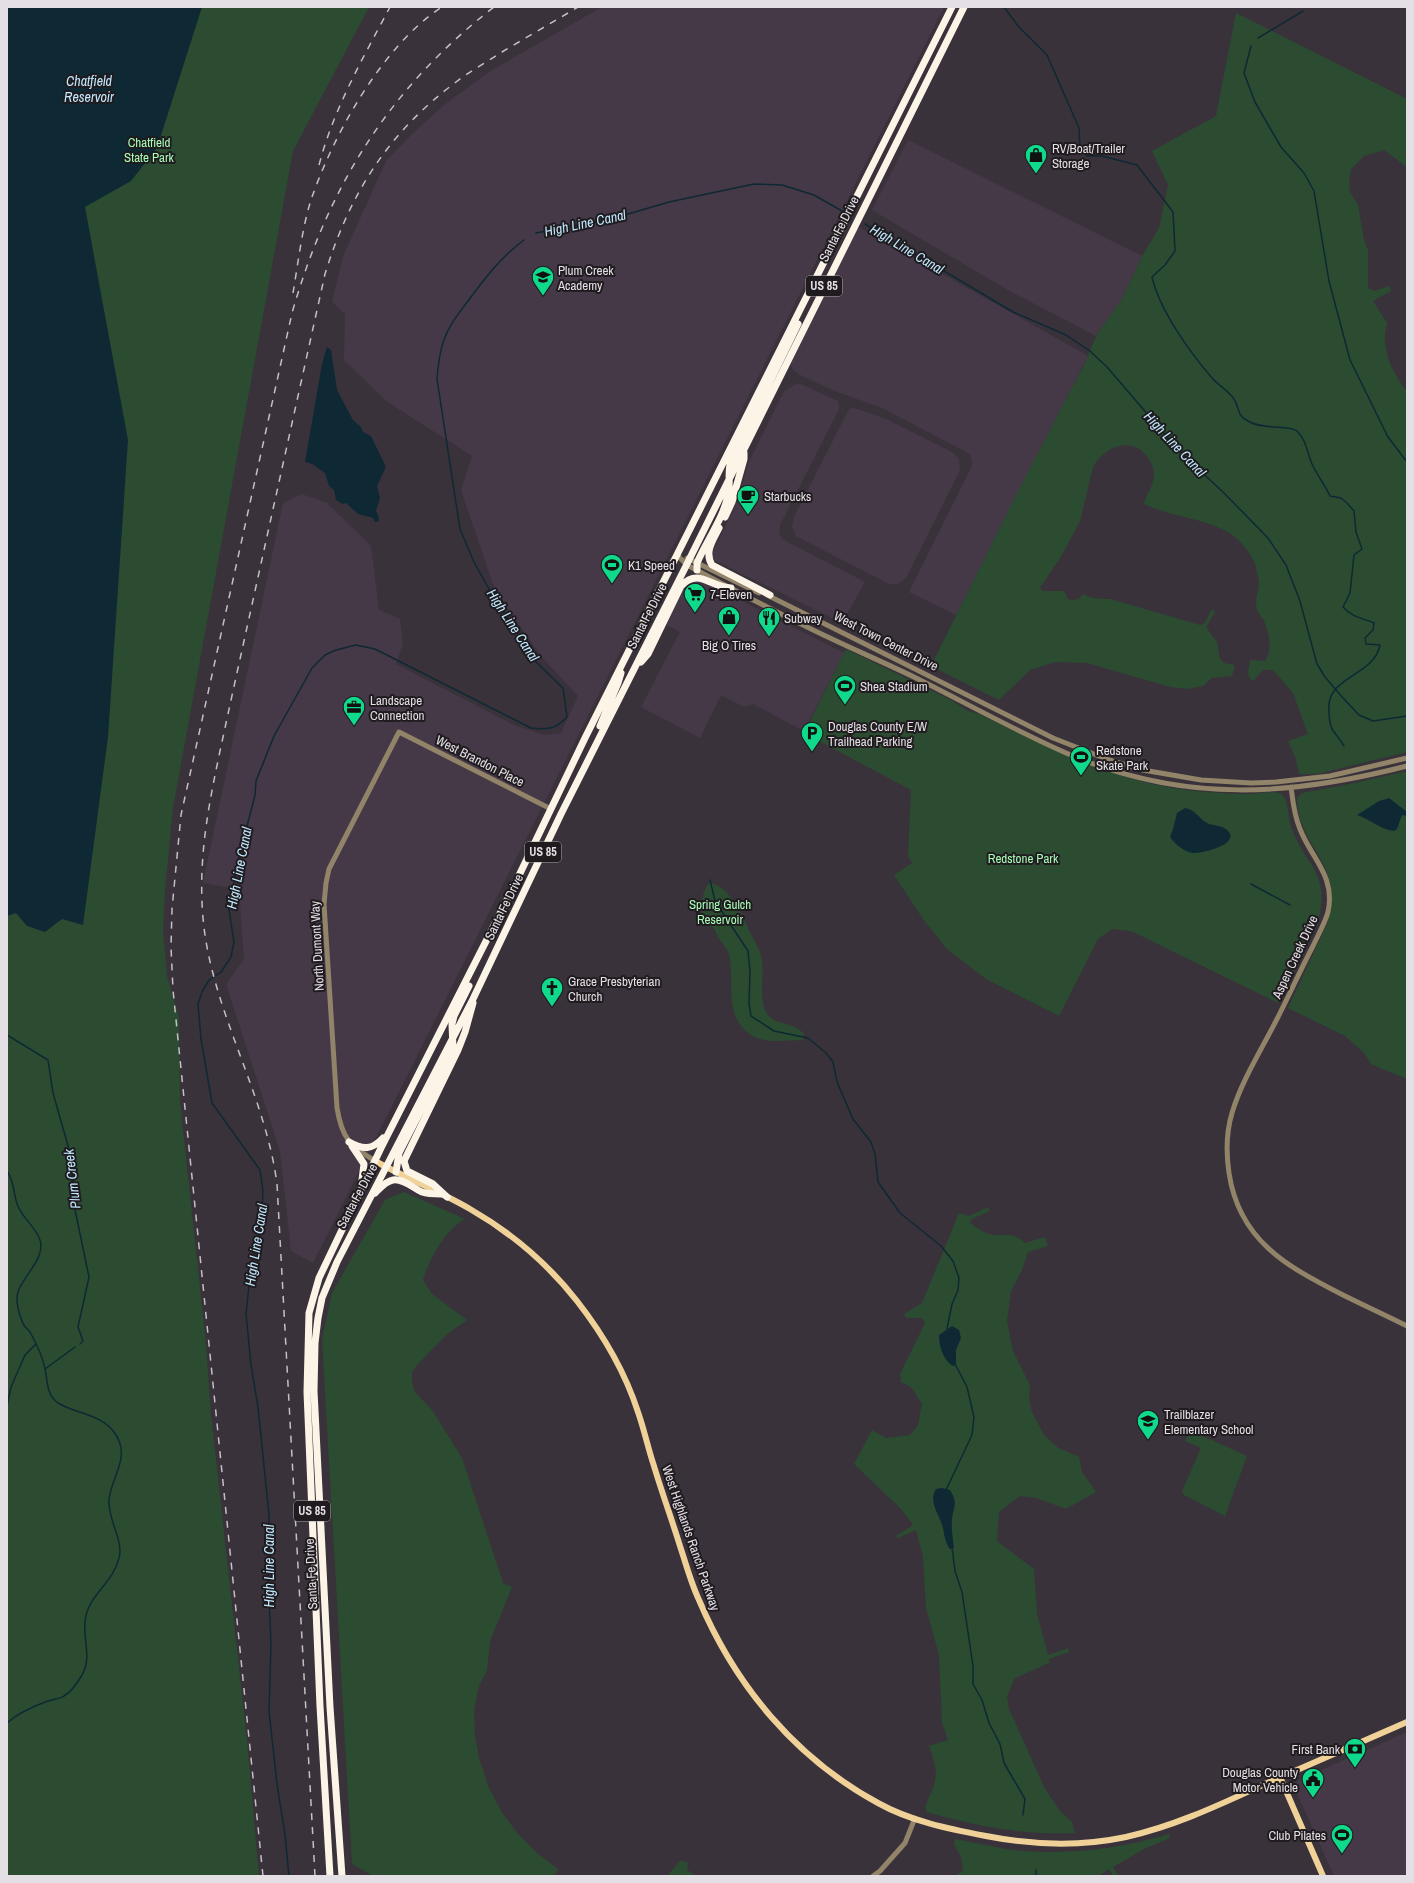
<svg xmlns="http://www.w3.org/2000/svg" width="1414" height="1883" font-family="'Archivo Narrow',sans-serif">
<rect width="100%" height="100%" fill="#39323b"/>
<path fill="#453947" d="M602 7H944L313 1263 291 1251 280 1151 226 984 244 959 239 889 203 883 283 503 302 494 327 503 371 546 379 610 400 619 403 644 396 664 514 725 545 735 561 733 578 696 541 656 495 590 461 490 472 456 386 401 344 360 345 314 332 302 344 254 386 161 412 134 444 105 492 70Z
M908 140 1142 256 1123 297 1096 336 1008 290 872 210Z
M857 226 1088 356 956 615 909 592 972 466V460L970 454 882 408 835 391 802 376 794 371 791 366 792 360Z
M798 383 838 401 839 409 780 525 779 533 782 539 865 582 842 623 710 558 737 502 748 464 784 391Z
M854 408 884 418 952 452 959 459 960 470 906 578 898 584H889L796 536 792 527 794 517 849 409Z
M701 580 844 653 804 731 753 704 744 707 721 695 700 738 641 707 680 632 665 624 683 589 690 581Z
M1407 1732V1876H1334L1294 1787 1297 1781Z"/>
<path fill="#2b4c31" d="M7 7H369L293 151 173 808 165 890 163 932 167 976 179 1018 180 1102 206 1343 211 1415 247 1740 259 1876H7Z
M1236 13 1407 99V167L1384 150 1364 156 1351 169 1349 181 1350 192 1358 205 1364 240 1368 250V288L1374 291 1389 286 1391 291 1373 301 1387 323C1386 329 1384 336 1385 342 1386 360 1396 378 1407 391V752L1317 774H1299L1296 759 1288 741 1308 734 1293 693 1273 670H1263L1253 681 1250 679 1248 673 1250 660 1265 661C1273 651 1269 634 1265 623 1263 618 1259 614 1257 610 1254 602 1259 591 1259 582 1258 577 1257 570 1255 564 1235 516 1184 523 1144 504 1146 494 1154 485 1154 475 1155 470 1151 462 1148 458 1133 435 1104 446 1093 467L1080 521 1062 555 1040 588 1043 591H1064L1068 599C1075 601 1079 600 1083 594L1092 598 1110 599 1200 625 1204 624 1212 609 1215 612 1206 627 1217 642 1220 659 1224 663 1235 665 1232 676 1212 678 1203 686 1188 689 1170 687 1087 663 1055 662 1030 670 999 700 931 666 1019 489 1085 363 1096 336 1123 297 1142 256 1159 228 1168 185 1152 151 1216 116Z
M846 649 949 699 968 711 979 714C1045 747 1111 780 1186 790 1206 792 1226 794 1246 794 1257 794 1273 790 1282 794 1289 803 1288 816 1291 827 1306 868 1332 872 1317 925L1278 1003 1131 931 1112 929 1098 939 1059 1016 986 979 947 949 923 919 894 875 912 863 908 856 911 790 804 733Z
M1407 771V1079L1371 1064 1364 1053 1345 1036 1288 1008 1328 922C1330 911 1333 899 1331 888 1326 853 1298 838 1297 798L1302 793 1355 783Z
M709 883C730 884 744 920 752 936 756 944 761 951 762 961 764 976 759 995 765 1010 772 1027 793 1020 804 1034L803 1040C786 1040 761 1045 747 1032 724 1013 735 981 729 955 728 948 721 943 718 937 716 934 716 931 714 929 709 924 703 919 702 912 700 903 704 889 709 883Z
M404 1192 465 1219C445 1230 430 1258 423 1280L432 1294 467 1320 447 1334 418 1364 412 1372V1382L415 1392 432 1410 462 1458 503 1583 512 1587 490 1641 487 1670 479 1686 474 1710 475 1736 479 1758 489 1788 501 1811 518 1834 537 1853 558 1869 555 1876H373L352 1864 322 1339 332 1293 385 1200Z
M988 1207 990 1211 972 1219 970 1223C975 1226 981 1231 986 1233 1002 1239 1010 1229 1025 1243L1045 1237 1048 1246 1028 1252 1022 1270 1011 1291 1007 1321 1013 1351 1030 1385 1029 1399 1032 1412 1044 1435 1057 1447 1079 1457 1082 1472 1096 1492 1066 1509 1036 1498 1020 1496 999 1512 997 1541 1034 1569 1037 1613 1048 1655 1068 1648 1069 1652 1049 1659V1663L1015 1678 1007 1696 1009 1709 1045 1789 1060 1811 1072 1822 1075 1833C1020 1835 980 1827 927 1812L925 1807C937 1778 940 1776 929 1746L948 1740 942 1722 939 1655 926 1608 923 1556 916 1530 898 1538 896 1536 913 1525 902 1510 854 1464 872 1430 886 1438 910 1435 918 1425 922 1404 912 1388 901 1382 900 1374 925 1323 922 1318H906L904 1314 922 1303 959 1213 969 1216Z
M1190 1430 1247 1456 1225 1516 1184 1495 1182 1491 1201 1448 1185 1441Z
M1169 1834 1170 1838 1146 1848 1113 1867 1118 1876H1113L1109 1869 1099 1876H954L963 1871 961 1857 954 1844 955 1839C972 1842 989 1846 1006 1849 1060 1856 1116 1850 1169 1834Z
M681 1860 688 1863 687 1870 697 1876H667Z"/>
<path fill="#0e2934" d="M7 7H202L157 148 131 181 85 207 128 440 108 737 83 925 62 919 45 932 27 926 16 913 7 916Z
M327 347 331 350 337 390 353 420 361 427 363 432 371 436 386 467 377 486 380 498 376 511 378 515 379 521 375 522 373 518 358 514 346 503 342 504 336 500 334 490 329 486 325 473 312 464 305 462 322 364Z
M1389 798 1407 812V816L1402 815 1397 829 1394 831C1379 829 1370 819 1357 815L1379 801Z
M1185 808C1196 810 1198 818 1207 823 1213 826 1222 825 1227 830 1243 844 1200 854 1192 853 1183 851 1174 843 1170 837L1173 829 1177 813Z
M952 1326 959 1330 961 1338 956 1350V1365L953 1366C943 1360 939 1346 939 1335Z
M942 1488 950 1490C959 1505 953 1506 952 1520 951 1528 953 1539 954 1548L950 1549C944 1541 945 1534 942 1525 939 1514 928 1502 936 1489Z"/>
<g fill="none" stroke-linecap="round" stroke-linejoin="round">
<path stroke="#0e2934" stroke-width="1.5" d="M1004 7 1018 26 1047 55 1079 128 1080 149 1087 156H1102L1137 165 1173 212 1175 251 1165 265 1152 277C1160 311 1189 351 1212 378 1218 385 1229 391 1234 399 1240 408 1236 415 1248 421 1262 430 1290 425 1297 431 1307 441 1307 453 1312 464 1317 475 1325 485 1330 496L1341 498 1347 503 1354 511 1356 532 1362 549 1354 555 1350 593 1343 607C1352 617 1362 618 1374 623L1373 630 1365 638 1366 644 1380 645C1374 677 1325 676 1329 711 1329 716 1330 724 1332 729 1336 735 1341 740 1344 746
M1258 38 1303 11
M1251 46 1244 73 1255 102 1281 147 1304 173 1314 191 1329 281 1350 360 1388 437 1407 462
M865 224 1013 312 1066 335 1090 351 1107 367 1179 451 1224 493 1268 538 1286 565 1300 601 1317 664 1325 677 1343 698 1359 715 1373 721 1407 716
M536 233 611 219 669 202 754 184 782 185 814 195 842 211
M710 880 715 901 748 951 750 971 749 1004 751 1016 774 1031 808 1038 826 1053 833 1062 837 1082 853 1119 871 1142 875 1154 878 1182 900 1213 941 1246 953 1261 959 1278 958 1290 952 1304 947 1329
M1251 884 1290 905
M7 1035 48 1060 53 1093 72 1160 73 1200 89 1277 78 1327 83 1341 80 1344
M7 1171C15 1182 13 1195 18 1206 23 1219 36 1227 40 1240 46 1258 23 1276 18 1292 15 1301 19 1313 22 1321 23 1326 27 1328 30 1332 36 1343 43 1357 45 1369 48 1382 46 1394 58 1403 76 1414 101 1414 114 1432 132 1456 112 1475 109 1499 107 1519 124 1540 119 1558 113 1584 87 1595 85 1622 83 1640 92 1658 82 1675 78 1682 71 1692 64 1696 60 1699 53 1699 48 1701 34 1706 18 1713 7 1723
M45 1369 75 1347
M7 1406 11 1387 25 1355 36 1344
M946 1490 972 1435 974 1417 967 1387 955 1364
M952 1547 955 1571 962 1592 973 1666V1684L982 1700 989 1723 1000 1744 1004 1763 1025 1799 1023 1815
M1036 1870V1876
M289 1876 285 1835 277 1784 269 1711 271 1643 268 1579 269 1515 258 1407 251 1365 246 1314 251 1266 261 1229 263 1191 260 1170 212 1103 201 1039 198 1004 202 992 209 980 221 972 231 957 234 942 229 910 237 865 255 795 256 781 274 736 312 668 325 655 336 650 356 645 375 649 531 728C547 730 556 729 567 717L563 688 534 660 490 591 474 562 460 529 437 379C438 366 439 353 444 340 449 325 459 313 468 301 485 278 501 257 524 240"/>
<path stroke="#928468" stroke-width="5" d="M677 555 687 565C723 584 760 604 797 622 836 642 877 659 916 678 968 704 1019 733 1073 756 1186 803 1290 796 1407 766
M687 558 759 593
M767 595 1053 738 1109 760 1143 770 1201 780 1251 783 1276 782 1330 776 1407 758
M1291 787C1293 802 1294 815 1300 829 1311 858 1336 876 1328 912 1325 923 1318 935 1313 946 1302 967 1292 989 1281 1011 1265 1044 1242 1079 1232 1113 1226 1133 1226 1153 1229 1173 1239 1240 1286 1266 1341 1294 1363 1305 1385 1315 1407 1326
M375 1161C349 1145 342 1138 337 1108L324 904 326 883 329 869 399 732 551 809
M873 1876 880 1871 905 1843 915 1818"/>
<path stroke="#f0d198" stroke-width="6" d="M375 1161C406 1178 439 1191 470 1209 510 1232 548 1264 577 1301 602 1333 625 1372 638 1412 644 1429 648 1448 654 1466 662 1493 672 1520 680 1546 686 1564 691 1583 699 1600 735 1685 795 1758 878 1803 910 1821 949 1829 986 1836 1032 1845 1079 1847 1126 1837 1175 1826 1219 1805 1265 1784 1312 1763 1360 1743 1407 1722
M1280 1777 1323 1876"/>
<path stroke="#fcf5e7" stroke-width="7" d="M725 517 732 502 744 459V453
M719 528C713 540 704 552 712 565L770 595
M697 570V563C706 542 724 517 728 495 731 483 727 472 731 461L798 324
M641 662 648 654 681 586C699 567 711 588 731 588
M600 726 618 683 621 673
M349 1142C363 1150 372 1150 383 1138
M352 1146 364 1164 362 1180
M396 1172 399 1153 453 1048 452 1024 454 1016 469 986
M375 1193C380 1188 386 1181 393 1180 403 1178 413 1188 422 1192 428 1194 434 1194 441 1194
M447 1197 433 1184 407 1171 404 1161 458 1050 465 1032 473 1003
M330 1876 320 1706 307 1392 309 1313 319 1278 381 1148 513 888 585 738 952 7
M342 1876 330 1707 314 1391 315 1343 318 1318 322 1298 337 1262 473 999 561 814 684 570 964 7"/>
<path stroke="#c4c0c6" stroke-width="1.5" stroke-dasharray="7 7" stroke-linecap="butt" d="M319 165C334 108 363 58 390 7
M293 293C298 264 302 228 311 200 333 135 383 45 442 7
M263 1876 173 990 171 947 172 909 181 815 292 313C328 187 389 88 494 7
M315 1876 277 1184C265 1092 211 1010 203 918 198 859 208 808 220 751 228 714 236 677 244 641 271 518 298 396 325 274 350 193 388 133 456 82 470 71 487 62 502 52 527 37 553 22 578 7"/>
</g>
<defs>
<g id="shop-pin" transform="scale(1.15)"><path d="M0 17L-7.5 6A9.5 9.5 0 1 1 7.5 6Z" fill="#0fd98a" stroke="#1f1b1f"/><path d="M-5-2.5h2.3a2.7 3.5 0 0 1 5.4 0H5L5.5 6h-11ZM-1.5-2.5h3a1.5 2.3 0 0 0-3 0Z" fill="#111"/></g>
<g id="school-pin" transform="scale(1.15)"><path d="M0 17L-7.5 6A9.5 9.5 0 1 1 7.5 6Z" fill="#0fd98a" stroke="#1f1b1f"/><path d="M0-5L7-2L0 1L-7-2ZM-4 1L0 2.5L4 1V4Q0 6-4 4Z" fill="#111"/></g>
<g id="cafe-pin" transform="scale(1.15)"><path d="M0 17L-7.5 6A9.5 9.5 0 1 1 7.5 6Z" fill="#0fd98a" stroke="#1f1b1f"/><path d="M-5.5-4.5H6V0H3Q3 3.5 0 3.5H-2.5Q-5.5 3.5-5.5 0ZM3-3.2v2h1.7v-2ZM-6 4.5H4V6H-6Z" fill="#111"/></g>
<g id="stadium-pin" transform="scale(1.15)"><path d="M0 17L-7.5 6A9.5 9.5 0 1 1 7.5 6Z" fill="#0fd98a" stroke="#1f1b1f"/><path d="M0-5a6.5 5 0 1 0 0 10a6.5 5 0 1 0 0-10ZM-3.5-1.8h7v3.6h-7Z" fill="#111"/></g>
<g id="supermarket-pin" transform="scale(1.15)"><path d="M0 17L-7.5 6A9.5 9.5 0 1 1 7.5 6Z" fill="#0fd98a" stroke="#1f1b1f"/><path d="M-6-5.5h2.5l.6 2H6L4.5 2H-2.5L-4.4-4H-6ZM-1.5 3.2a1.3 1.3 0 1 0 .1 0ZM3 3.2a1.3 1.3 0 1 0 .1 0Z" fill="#111"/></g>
<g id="restaurant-pin" transform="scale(1.15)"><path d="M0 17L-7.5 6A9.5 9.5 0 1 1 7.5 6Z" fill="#0fd98a" stroke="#1f1b1f"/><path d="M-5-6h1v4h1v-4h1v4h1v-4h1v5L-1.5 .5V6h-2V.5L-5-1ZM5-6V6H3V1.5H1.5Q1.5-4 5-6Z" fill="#111"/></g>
<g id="office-pin" transform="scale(1.15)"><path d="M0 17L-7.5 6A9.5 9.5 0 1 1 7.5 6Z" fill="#0fd98a" stroke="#1f1b1f"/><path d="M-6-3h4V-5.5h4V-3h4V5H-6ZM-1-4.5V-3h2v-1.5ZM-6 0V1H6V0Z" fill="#111"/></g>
<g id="parking-pin" transform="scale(1.15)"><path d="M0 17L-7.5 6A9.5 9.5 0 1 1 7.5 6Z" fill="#0fd98a" stroke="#1f1b1f"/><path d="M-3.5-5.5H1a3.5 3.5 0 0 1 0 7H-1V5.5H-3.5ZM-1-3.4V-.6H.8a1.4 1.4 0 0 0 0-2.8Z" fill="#111"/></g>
<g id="church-pin" transform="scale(1.15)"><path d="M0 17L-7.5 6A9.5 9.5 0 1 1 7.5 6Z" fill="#0fd98a" stroke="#1f1b1f"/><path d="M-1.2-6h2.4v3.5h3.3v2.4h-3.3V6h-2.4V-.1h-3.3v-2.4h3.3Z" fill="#111"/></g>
<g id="bank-pin" transform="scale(1.15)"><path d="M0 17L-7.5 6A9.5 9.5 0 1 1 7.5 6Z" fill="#0fd98a" stroke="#1f1b1f"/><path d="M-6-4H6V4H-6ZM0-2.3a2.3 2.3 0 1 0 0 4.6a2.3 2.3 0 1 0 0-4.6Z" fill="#111"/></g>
<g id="civic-pin" transform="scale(1.15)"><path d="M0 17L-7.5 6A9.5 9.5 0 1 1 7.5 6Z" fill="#0fd98a" stroke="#1f1b1f"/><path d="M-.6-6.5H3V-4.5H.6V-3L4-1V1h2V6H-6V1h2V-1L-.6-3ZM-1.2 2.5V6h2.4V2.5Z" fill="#111"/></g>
</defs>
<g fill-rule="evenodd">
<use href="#shop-pin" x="1036" y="155"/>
<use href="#school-pin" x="543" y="277"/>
<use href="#cafe-pin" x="748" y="496"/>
<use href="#stadium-pin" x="612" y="565"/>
<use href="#supermarket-pin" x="695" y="594"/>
<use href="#shop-pin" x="729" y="617"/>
<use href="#restaurant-pin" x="769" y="618"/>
<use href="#stadium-pin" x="845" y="686"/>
<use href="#office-pin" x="354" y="707"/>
<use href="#parking-pin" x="812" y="733"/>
<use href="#stadium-pin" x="1081" y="757"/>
<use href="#church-pin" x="552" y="988"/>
<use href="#school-pin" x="1148" y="1421"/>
<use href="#bank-pin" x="1355" y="1749"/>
<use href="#civic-pin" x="1313" y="1779"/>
<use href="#stadium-pin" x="1342" y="1835"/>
</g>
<g text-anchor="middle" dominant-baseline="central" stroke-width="4" stroke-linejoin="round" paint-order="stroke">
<g fill="#1f1b1f" stroke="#a8a4a9" stroke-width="1">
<rect x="806" y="276" width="36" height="20" rx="3"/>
<rect x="525" y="842" width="36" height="20" rx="3"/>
<rect x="294" y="1501" width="36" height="20" rx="3"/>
</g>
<g font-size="12" font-weight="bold" fill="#e3dfe4">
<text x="824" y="286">US 85</text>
<text x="543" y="852">US 85</text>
<text x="312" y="1511">US 85</text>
</g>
<g font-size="13" fill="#a7fcb6" stroke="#1f1b1f">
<text x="149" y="142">Chatfield<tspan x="149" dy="15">State Park</tspan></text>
<text x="1023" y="858">Redstone Park</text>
<text x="720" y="904">Spring Gulch<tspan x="720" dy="15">Reservoir</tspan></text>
</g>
<g font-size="13" fill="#e3dfe4" stroke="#1f1b1f" text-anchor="start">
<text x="1052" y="148">RV/Boat/Trailer<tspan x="1052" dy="15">Storage</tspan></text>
<text x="558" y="270">Plum Creek<tspan x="558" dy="15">Academy</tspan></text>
<text x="764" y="496">Starbucks</text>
<text x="628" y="565">K1 Speed</text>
<text x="710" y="594">7-Eleven</text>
<text x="784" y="618">Subway</text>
<text x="729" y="645" text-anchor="middle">Big O Tires</text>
<text x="860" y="686">Shea Stadium</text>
<text x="370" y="700">Landscape<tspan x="370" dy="15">Connection</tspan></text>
<text x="828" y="726">Douglas County E/W<tspan x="828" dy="15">Trailhead Parking</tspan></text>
<text x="1096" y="750">Redstone<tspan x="1096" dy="15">Skate Park</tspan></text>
<text x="568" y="981">Grace Presbyterian<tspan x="568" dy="15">Church</tspan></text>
<text x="1164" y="1414">Trailblazer<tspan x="1164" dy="15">Elementary School</tspan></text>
<text x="1340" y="1749" text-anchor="end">First Bank</text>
<text x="1298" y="1772" text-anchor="end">Douglas County<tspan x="1298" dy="15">Motor Vehicle</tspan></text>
<text x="1326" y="1835" text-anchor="end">Club Pilates</text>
</g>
<g font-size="13" fill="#e3dfe4" stroke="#1f1b1f">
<text transform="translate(839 229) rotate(-63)">Santa Fe Drive</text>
<text transform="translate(647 616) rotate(-63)">Santa Fe Drive</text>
<text transform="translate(886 641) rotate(27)">West Town Center Drive</text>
<text transform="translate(480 761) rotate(27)">West Brandon Place</text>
<text transform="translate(504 907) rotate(-64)">Santa Fe Drive</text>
<text transform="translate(317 946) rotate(-93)">North Dumont Way</text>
<text transform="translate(1295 957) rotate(-65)">Aspen Creek Drive</text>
<text transform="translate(357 1196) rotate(-62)">Santa Fe Drive</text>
<text transform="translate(691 1538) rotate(71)">West Highlands Ranch Parkway</text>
<text transform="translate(311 1574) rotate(-93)">Santa Fe Drive</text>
</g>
<g font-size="14" font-style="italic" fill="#c1e9fe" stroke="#1f1b1f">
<text x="89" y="81">Chatfield<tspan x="89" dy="16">Reservoir</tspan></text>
<text transform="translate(585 223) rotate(-12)">High Line Canal</text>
<text transform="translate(907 249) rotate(31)">High Line Canal</text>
<text transform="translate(1175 444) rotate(47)">High Line Canal</text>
<text transform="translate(513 625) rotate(57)">High Line Canal</text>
<text transform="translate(239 868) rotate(-79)">High Line Canal</text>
<text transform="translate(72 1179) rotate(-97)">Plum Creek</text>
<text transform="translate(256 1245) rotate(-81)">High Line Canal</text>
<text transform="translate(269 1566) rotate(-90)">High Line Canal</text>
</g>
</g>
<rect width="1414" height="1883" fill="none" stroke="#e3dfe4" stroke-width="16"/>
</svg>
